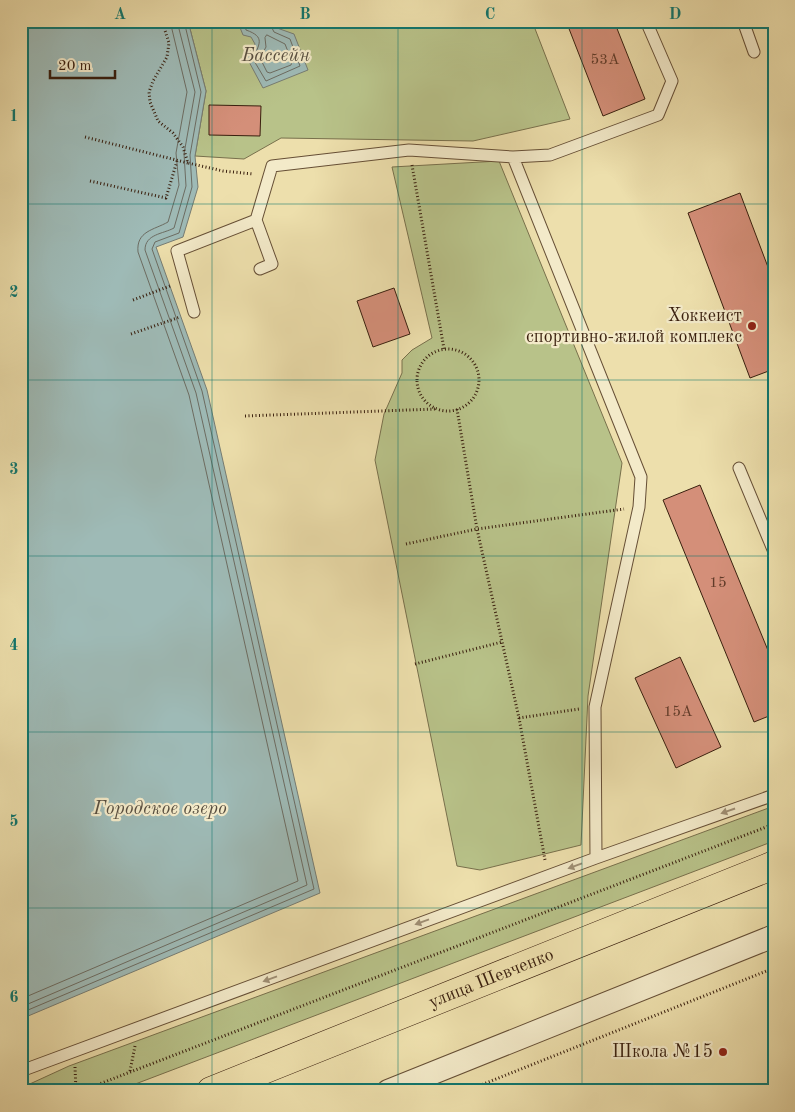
<svg xmlns="http://www.w3.org/2000/svg" width="795" height="1112" font-family="'Old Standard TT',serif">
<rect width="100%" height="100%" fill="#eddfac"/>
<filter id="stains"><feTurbulence type="fractalNoise" baseFrequency=".004" numOctaves="4"/><feColorMatrix values="0 0 0 0 .2 0 0 0 0 .09 0 0 0 0 .02 0 0 0 .5 -.17"/></filter>
<radialGradient id="worn" r=".72"><stop offset=".6" stop-color="#630" stop-opacity="0"/><stop offset="1" stop-color="#630" stop-opacity=".3"/></radialGradient>
<path fill="#b8c289" stroke="#78704c" d="M188 21H532L570 119 473 141 281 138 244 159 195 156 206 91Z
M499 161 622 463 588 696 581 845 480 870 457 866 375 460 384 414 402 373V360L412 350 432 338 392 167Z
M774 806V841L117 1091H81L77 1083 58 1091H21V1088L69 1066Z"/>
<path fill="#9ebab6" stroke="#767c73" d="M21 21H188L206 91 195 156 198 187 183 237 156 247 207 390 320 893 21 1019Z
M240 21H278L277 28 294 34 308 70 263 88 247 58 255 44 251 37 243 35 239 25Z"/>
<g fill="none" stroke-linecap="round" stroke-linejoin="round">
<path stroke="#6c6c62" stroke-width="1" d="M244 21 246 30C266 37 259 44 253 59L266 81 300 66 290 39 274 32 272 28 273 21
M267 35 285 44 292 62 291 65 270 73 267 72 260 58 266 47 265 38Z
M21 999 298 881 189 395 138 252C136 231 154 230 168 222L179 185 176 153 187 92 170 21
M21 1007 307 885 196 393 145 250C145 234 163 234 174 228L186 186 184 154 195 92 177 21
M21 1013 314 889 202 391 152 249 155 242 179 233 192 187 190 155 201 92 184 21"/>
</g>
<path fill="#d48f79" stroke="#391f0e" d="M566 21H614L645 99 603 116Z
M766 21H774V35L771 36Z
M209 105 261 106 260 136 209 135Z
M740 193 774 283V369L750 378 688 213Z
M394 288 410 334 373 347 357 301Z
M700 485 774 665V714L754 722 663 500Z
M680 657 721 747 676 768 635 678Z"/>
<g fill="none" stroke-linecap="round" stroke-linejoin="round">
<g stroke="#664f36" stroke-width="13">
<path id="lane" d="M743 21 754 52
M513 157 641 477 639 507 595 707 596 858
M260 269 272 264 256 220 272 166 409 150 513 157 550 155 658 115 672 81 646 21
M194 312 177 251 256 220
M739 468 774 552
M21 1071 596 858 774 795"/>
</g>
<g stroke="#664f36" stroke-width="24">
<path id="street" d="M388 1091 774 936"/>
</g>
<g stroke="#391f0e" stroke-width="29">
<g id="primary">
<path id="s1" d="M211 1091 774 865"/>
</g>
</g>
<path stroke="#391f0e" stroke-width="3" stroke-dasharray="1 2.5" stroke-linecap="butt" d="M162 21 169 43 167 57 153 81 149 92 150 102 158 121 173 133 183 147 188 163 223 171 253 174
M85 137 188 163
M412 165 444 349
M90 181 166 198 177 161
M133 300 170 286
M131 334 180 317
M417 380a31 31 0 1 1 62 0a31 31 0 1 1-62 0Z
M457 409 477 529 519 718 545 860
M245 416 436 409
M406 544 477 529 624 509
M415 664 502 642
M519 718 579 709
M75 1067 76 1091
M130 1071 135 1046
M81 1091 774 824
M466 1091 774 968"/>
<use href="#lane" stroke="#f3eac9" stroke-width="11"/>
<use href="#street" stroke="#f3eac9" stroke-width="22"/>
<use href="#primary" stroke="#eddfac" stroke-width="28"/>
</g>
<defs><path id="oneway-solid" d="M-6-.8H1V-3.2L6.5 0L1 3.2V.8H-6Z" transform="scale(1.25)"/></defs>
<g fill="#9f8f75">
<use href="#oneway-solid" transform="translate(728 811) rotate(161)"/>
<use href="#oneway-solid" transform="translate(575 866) rotate(160)"/>
<use href="#oneway-solid" transform="translate(422 922) rotate(160)"/>
<use href="#oneway-solid" transform="translate(270 979) rotate(160)"/>
</g>
<path fill="none" stroke="#0f766e" stroke-width="1" stroke-opacity="0.55" d="M212 21V1091M398 21V1091M582 21V1091M21 204H774M21 380H774M21 556H774M21 732H774M21 908H774"/>
<g fill="#8f2418" stroke="#f3eac9" stroke-width="2">
<circle cx="752" cy="326" r="5"/>
<circle cx="723" cy="1052" r="5"/>
</g>
<g text-anchor="middle" dominant-baseline="central" stroke-width="4.5" stroke-linejoin="round" paint-order="stroke">
<g font-size="15" fill="#603b29">
<text x="605" y="60">53А</text>
<text x="718" y="583">15</text>
<text x="678" y="712">15А</text>
</g>
<g font-size="18" fill="#391f0e" stroke="#f3eac9" text-anchor="end">
<text x="742" y="316">Хоккеист<tspan x="742" dy="21">спортивно-жилой комплекс</tspan></text>
<text x="713" y="1052">Школа №15</text>
</g>
<g font-size="18" fill="#391f0e" stroke="#f3eac9">
<text stroke="none"><textPath href="#s1" startOffset="302">улица Шевченко</textPath></text>
</g>
<g font-size="19" font-style="italic" fill="#574e40" stroke="#f3eac9">
<text x="276" y="56">Бассейн</text>
<text x="160" y="809">Городское озеро</text>
</g>
</g>
<rect width="795" height="1112" fill="none" stroke="#eddfac" stroke-width="55"/>
<path d="M50 70v8h65v-8" fill="none" stroke="#391f0e" stroke-width="2.5"/>
<text x="58" y="70" font-size="15" fill="#391f0e" stroke="#f3eac9" stroke-width="4" paint-order="stroke">20 m</text>
<rect x="28" y="28" width="740" height="1056" fill="none" stroke="#0f766e" stroke-width="2"/>
<g font-size="16" text-anchor="middle" font-weight="bold" fill="#0f766e">
<text x="120" y="19">A</text>
<text x="305" y="19">B</text>
<text x="490" y="19">C</text>
<text x="675" y="19">D</text>
<text x="14" y="121">1</text>
<text x="14" y="297">2</text>
<text x="14" y="474">3</text>
<text x="14" y="650">4</text>
<text x="14" y="826">5</text>
<text x="14" y="1002">6</text>
</g>
<rect width="100%" height="100%" filter="url(#stains)"/>
<rect width="100%" height="100%" fill="url(#worn)"/>
</svg>
